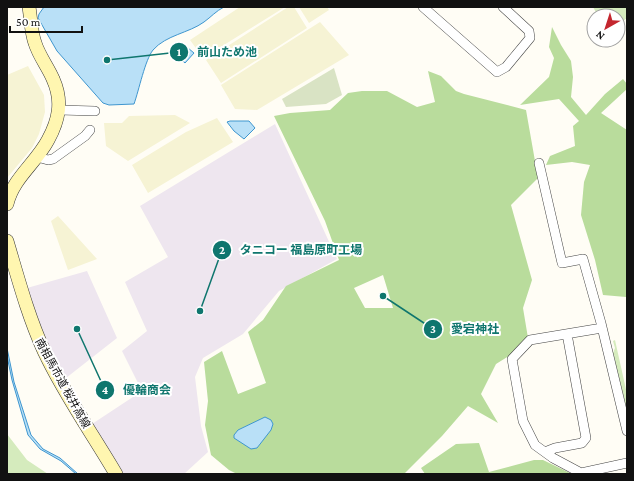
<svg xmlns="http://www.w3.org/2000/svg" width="634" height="481" font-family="'Crimson Pro','Noto Sans JP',serif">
<rect width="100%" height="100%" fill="#fffdf5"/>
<path fill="#eee6ef" d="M275 124 337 259 279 291 243 334 203 358 195 377 201 426 208 452 184 474H123L92 424 142 391 122 351 147 331 125 282 168 257 140 206Z
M87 271 117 338 66 378 46 342 27 288Z"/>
<path fill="#f6f3d4" d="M240 7H285L203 58 190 40Z
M288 7H294L307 28 221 83 206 60Z
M299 7H327L329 10 309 23Z
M320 22 349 55 257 110 235 109 221 85Z
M28 66 44 95 45 112 39 134 32 148 7 178V75Z
M175 115 190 123 128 161 106 146 104 123H122L129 116Z
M217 118 233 142 148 193 132 165 186 132Z
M58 216 97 259 68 270 51 221Z"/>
<path fill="#d5ebbd" d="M593 7H627V18L618 25V16H598Z
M615 340 627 394V411L613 353 615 348 613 341Z
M7 434 27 460 48 474H7Z"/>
<path fill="#b9dc9c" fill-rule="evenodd" d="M552 27 561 45 571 61 573 77 571 97 586 115 605 94 623 79 627 84V89L601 113 627 130 626 297 603 295 595 260 581 215 584 182 590 165 572 162 546 165 550 156 575 146 573 126 579 121 559 99 520 105 549 77 554 58 549 47Z
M428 71 441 76 456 91 464 94 526 110 538 178 511 205 532 280 523 308 528 338 515 352 496 364 481 394 498 423 468 406 442 436 404 474H237L229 470 211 455 205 425 208 401 204 362 222 351 238 394 266 383 248 332 263 320 286 286 339 260 325 221 274 116 290 113 330 110 348 93 362 91H387L417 107 435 102ZM383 275 393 308H365L354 288Z
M479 443 489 472 534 460H543L572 474H425L421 468 456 444Z"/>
<path fill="#d9e3c4" d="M334 68 342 95 326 104 286 107 282 99Z"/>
<path fill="#b9e0f7" stroke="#3f96cf" d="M44 7H224C216 11 211 17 204 22 189 33 166 35 153 50 145 60 139 90 134 104L109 105 103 103 57 51 38 18 39 14Z
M182 43 194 53 185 63 174 53Z
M230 121H249L255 128 244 139 234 131 227 122Z
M7 348 14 382 31 435 43 449 60 458 78 474H76L61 461 40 449 28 435 12 380 7 356Z
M265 417 271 420 273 424 271 430 257 448 251 449 234 438V435L238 430Z"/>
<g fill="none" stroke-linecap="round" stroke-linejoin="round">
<g stroke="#444" stroke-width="10">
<path id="street" d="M423 7 497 72 506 67 530 38 529 31 503 7
M60 110 95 111
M37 157 48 160 53 159 85 136 90 130
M539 163 562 263 583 259 601 323 627 431
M602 328 530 340 512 359 523 421 535 445 553 458 581 473 627 463
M545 452 555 448 582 443 586 438 567 334"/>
</g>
<g stroke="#333" stroke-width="14">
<path id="secondary" d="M7 204C13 178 36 163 48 140 59 120 63 101 53 79 48 67 39 56 35 43 31 32 31 19 29 7
M7 241C18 278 28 316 44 351 64 394 92 433 116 474"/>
</g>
<use href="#street" stroke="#fff" stroke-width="9"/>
<use href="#secondary" stroke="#fff6b0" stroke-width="13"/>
</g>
<g text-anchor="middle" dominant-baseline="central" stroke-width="4" stroke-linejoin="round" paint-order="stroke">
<g font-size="11" fill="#111" stroke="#fff">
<text transform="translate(63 383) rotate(61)">南相馬市道 桜井高線</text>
</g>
</g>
<path fill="none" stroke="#0f766e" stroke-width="1.5" d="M107 60L179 52M200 311L222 250M383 296L433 329M77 329L105 390"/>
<g fill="#0f766e" stroke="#fff" stroke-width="1.5">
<circle cx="107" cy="60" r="4"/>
<circle cx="200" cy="311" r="4"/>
<circle cx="383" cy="296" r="4"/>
<circle cx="77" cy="329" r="4"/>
<circle cx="179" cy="52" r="10"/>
<circle cx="222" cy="250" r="10"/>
<circle cx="433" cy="329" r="10"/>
<circle cx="105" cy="390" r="10"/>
</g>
<g font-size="12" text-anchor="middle" font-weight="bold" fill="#fff">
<text x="179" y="56">1</text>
<text x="222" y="254">2</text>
<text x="433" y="333">3</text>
<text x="105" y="394">4</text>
</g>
<g font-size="12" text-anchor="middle" font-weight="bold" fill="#0f766e" stroke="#fff" stroke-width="4" stroke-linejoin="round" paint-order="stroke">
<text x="227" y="56">前山ため池</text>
<text x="301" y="254">タニコー 福島原町工場</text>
<text x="475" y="333">愛宕神社</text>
<text x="147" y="394">優輪商会</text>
</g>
<rect width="634" height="481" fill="none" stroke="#111111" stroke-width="16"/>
<g transform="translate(606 28) rotate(219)"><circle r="19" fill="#ffffff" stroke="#a0a0a0"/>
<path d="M0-3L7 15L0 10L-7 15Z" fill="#c4262e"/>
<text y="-6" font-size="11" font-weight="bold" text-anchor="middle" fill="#111111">N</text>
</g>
<path d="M10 26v6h72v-6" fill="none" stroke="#111111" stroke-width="2"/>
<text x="16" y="26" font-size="12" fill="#111111" stroke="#ffffff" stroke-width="3" paint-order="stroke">50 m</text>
</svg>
